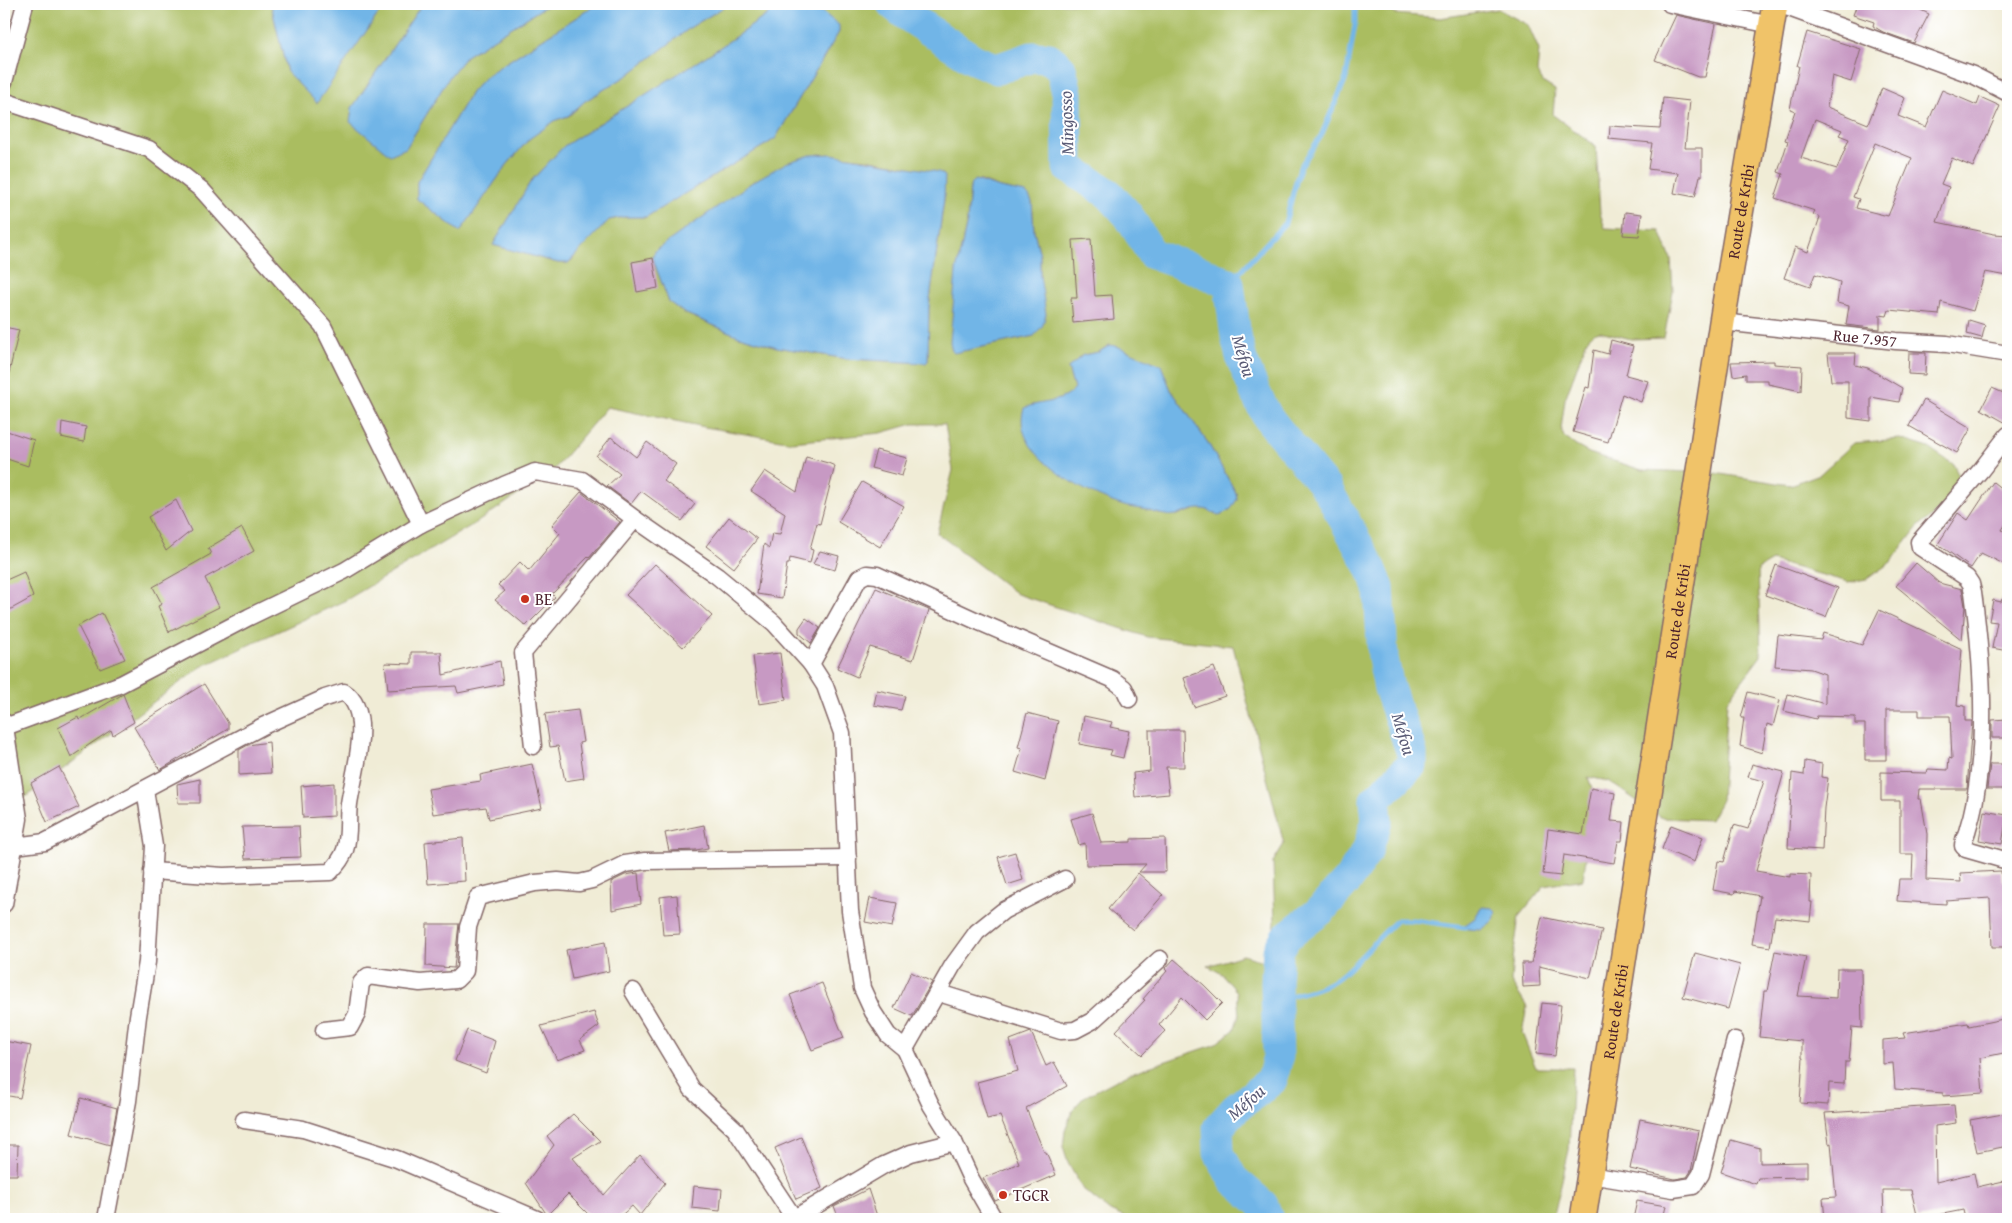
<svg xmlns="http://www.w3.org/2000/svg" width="2012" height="1223" font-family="'Gentium Book Plus',serif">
<rect width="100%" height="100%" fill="#fff"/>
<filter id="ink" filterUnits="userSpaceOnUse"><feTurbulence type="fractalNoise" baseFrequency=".02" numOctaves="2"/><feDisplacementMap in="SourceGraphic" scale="10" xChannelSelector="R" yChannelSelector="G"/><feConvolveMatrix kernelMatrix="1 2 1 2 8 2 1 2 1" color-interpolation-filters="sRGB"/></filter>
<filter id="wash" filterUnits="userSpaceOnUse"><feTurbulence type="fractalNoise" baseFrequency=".0096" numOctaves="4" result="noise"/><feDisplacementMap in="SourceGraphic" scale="20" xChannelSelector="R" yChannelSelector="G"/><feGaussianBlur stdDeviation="1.12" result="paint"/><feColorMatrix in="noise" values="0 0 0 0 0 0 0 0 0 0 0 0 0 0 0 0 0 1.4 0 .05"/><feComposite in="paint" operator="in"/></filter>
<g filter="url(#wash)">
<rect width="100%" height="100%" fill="#f0ecd6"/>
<path fill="#aabd61" stroke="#7a6e46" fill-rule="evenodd" d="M32 4H271L287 72 317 102 385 4H422L352 108 406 148 450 76 466 56 549 4H597L496 69 472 91 417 182V199L460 232 506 166 529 139 545 127 556 120 569 116 585 101 628 75 691 27 729 4H781L767 15 719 48 564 146 531 181 493 245 558 263H568L572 260 582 246 609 220 623 217H646L775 139 839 32 838 25 812 4H1088L1151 8 1161 4H1380L1395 14 1440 18 1498 9 1528 25 1539 50 1537 73 1544 83 1555 90 1553 115 1596 146 1600 213 1605 228 1660 231 1671 259 1673 291 1664 338 1631 339 1600 331 1593 333 1587 340 1565 399 1561 429 1564 437 1576 446 1589 453 1642 470 1714 473 1790 485 1820 474 1854 443 1900 439 1929 448 1953 464 1960 478 1952 499 1917 528 1891 562 1867 579 1848 582 1772 561 1758 569 1761 656 1727 701 1721 800 1710 820 1662 818 1608 781 1588 777 1594 794 1591 825 1583 879 1544 886 1519 916 1512 967 1511 982 1527 1007 1522 1033 1536 1068H1573L1569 1150 1553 1219H1128L1110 1211 1083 1190 1068 1163 1063 1147 1065 1131 1073 1109 1084 1097 1128 1074 1214 1045 1234 1030 1239 1015 1237 992 1222 974 1208 966 1243 955 1264 961 1275 924 1273 862 1284 844 1233 646 1147 637 1017 594 937 533 953 470 945 424H913L881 433 792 442 705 427 607 407 552 472 479 521 346 600 201 667 4 813V61ZM819 154 867 159 943 174 944 200 929 306 928 361 926 363 847 359 777 347 739 336 684 313 669 302 652 257 656 250 754 181ZM979 180 1000 188 1025 193 1032 202 1034 231 1040 255V276L1034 336 984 346 956 271 967 222 970 188 971 183ZM1109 345 1160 365 1171 390 1208 443 1236 493 1237 499 1218 515 1206 509 1200 508 1178 515 1159 514 1147 510 1122 505 1031 405C1045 404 1065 401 1074 389L1068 368 1083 355 1099 352Z"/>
<path fill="#71b5e7" stroke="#5e6a89" d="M271 4H385L317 103 287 72Z
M422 4H549L466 56 450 76 406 148 390 155 350 122 352 108Z
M597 4H729L691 27 628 75 585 101 568 116 556 120 529 139 506 166 460 232 417 199V182L472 91 487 75Z
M781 4H812L839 25V32L775 139 646 217H623L609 220 568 263H558L493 245 531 181 564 146 719 48 767 15Z
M831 154 939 172 945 176 944 199 929 306 928 361 926 363 847 359 777 347 739 336 684 313 669 302 652 257 656 250 754 181 786 163 810 155Z
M975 180 1000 188 1026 193 1029 196 1032 202 1034 231 1040 255V276L1046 314 1043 325 1034 336 954 353 952 351 950 342 956 271 967 222 970 188 971 183Z
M1110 345 1119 347 1161 365 1171 390 1208 443 1236 493 1237 499 1231 509 1220 515C1214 514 1209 509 1202 509 1190 508 1179 518 1165 515 1159 514 1153 512 1147 510 1138 508 1129 508 1121 505 1086 494 1009 454 1024 408 1040 401 1062 404 1074 389L1068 368 1083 355 1099 352Z
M1481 907 1493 908 1496 911 1494 920 1481 930 1467 929 1465 925 1475 918Z"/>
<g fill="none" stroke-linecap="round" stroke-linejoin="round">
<path stroke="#71b5e7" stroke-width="5" d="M1229 284 1285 223 1300 167 1321 136 1346 78 1355 25V4
M1289 996C1306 992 1325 988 1339 977 1360 960 1377 938 1397 920H1413L1465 927"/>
<path stroke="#71b5e7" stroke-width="31" d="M892 4 906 15 973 59 997 69 1032 57 1049 58 1061 68 1067 93 1068 167 1109 194 1128 215 1152 254 1200 271 1229 284 1236 337 1242 360 1256 394 1267 416 1277 429 1327 489 1371 568 1379 588 1383 658 1389 688 1412 753V764L1375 800 1377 821 1367 851 1348 880 1320 911 1286 937 1278 951 1276 982 1278 1056 1272 1080 1235 1109 1218 1128 1219 1153 1233 1179 1263 1205 1268 1219"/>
</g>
<g id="blocks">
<path fill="#c799c3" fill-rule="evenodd" d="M1857 4H1908L1929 14 1914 43 1883 32 1873 26 1874 22 1853 15Z
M1676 15 1716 24 1705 77H1698L1655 60Z
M1807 32 1861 49 1851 82 1832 76 1827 107 1868 124 1882 88 1905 98 1898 116 1926 127 1942 90 1977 105 1980 97 2000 106 1973 167 1952 158 1941 184 1949 187 1937 222 1994 234 2008 235V276L1985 272 1973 311 1941 302 1939 315 1889 310 1887 316 1880 315V329L1846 325 1849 306 1837 303 1840 282 1815 274 1810 287 1784 278 1795 247 1808 252 1820 217 1813 214 1815 211 1775 198 1783 174 1778 172 1788 141 1785 140 1795 111 1790 109 1799 66H1797ZM1815 119 1842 130 1839 135 1849 139 1837 169 1801 158ZM1875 143 1912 158 1888 216 1856 208 1859 199 1853 197Z
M1663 98 1690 101 1685 148H1702V176H1700L1695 197 1674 193 1678 173 1648 169 1652 143 1609 139 1610 126 1660 129Z
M1625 212 1642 214 1639 236 1623 235Z
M1091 239 1095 296 1112 295 1114 319 1073 323 1071 298H1077L1073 240Z
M653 258 658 288 637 292 632 262Z
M1969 320 1985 325 1982 338 1967 334Z
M4 327 19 330 9 373 4 372Z
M1611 340 1633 346 1626 375 1648 381 1641 402 1622 394 1608 442 1573 432 1586 387 1589 388 1594 350 1608 354Z
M1828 353H1856L1855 365 1868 368 1902 388 1899 402 1871 397V421L1848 418V381H1831Z
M1909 353H1926L1925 375 1908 374Z
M1774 361V364L1802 366 1801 391 1768 384V380H1746V374L1733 376 1731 362Z
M1992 388 2008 395V424L1981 409Z
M1924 400 1971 428 1957 453 1909 426Z
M62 422 86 427 84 442 61 437Z
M4 430 34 440 28 466 4 458Z
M611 437 636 457 647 442 676 464 664 481 695 504 682 521 641 491 631 504 607 486 620 474 596 456Z
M876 450 907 458 902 476 871 468Z
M806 457 828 463 835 466 820 524 817 523 810 549 813 550 810 563 790 558 789 564H787L782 598 757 594 764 544 769 548 772 533 780 534 785 513 751 491 765 471 797 492Z
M862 482 904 506 880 547 838 522Z
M1993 482 2008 494V520L2002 530 2008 533V566L1981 553 1971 568 1938 544 1958 513 1968 520Z
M581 492 620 522 589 558 588 557 552 594 555 597 526 626 495 600 505 591 498 585 520 562 529 571 560 533 552 525Z
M176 500 191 531 166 551 148 517Z
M729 517 757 539 734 568 706 546Z
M242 528 254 551 205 578 219 607 169 632 158 606 162 604 153 587 211 554 208 548Z
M820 551 839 556 835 570 813 564Z
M1916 563 1939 583 1962 589 1965 606 1962 640 1896 586Z
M655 564 712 616 683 647 626 595Z
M1776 565 1838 588 1826 617 1765 595Z
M24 572 33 597 4 613V581Z
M876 588 929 610 913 660 870 647 857 677 837 668Z
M2002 599 2008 600V651L1992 648 1997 622 1989 621 1993 600 2001 602Z
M1879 610 1962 649 1957 705 1965 706V721H1972L1967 789H1919L1918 799H1921L1927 834 1926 880 1961 882 1960 873 2001 871 2002 881H2008V947H1992L1990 898 1946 901V904L1897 901 1899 879H1912L1913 854H1900V801H1881V772L1927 773 1928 769 1948 770 1949 758 1952 759 1950 716H1919V710H1886V760H1865V724H1855V717L1817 716 1816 719 1784 711 1788 694 1825 704V674L1811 669 1775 666 1778 635 1821 640 1823 633 1862 645Z
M102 613 125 659 100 669 78 626Z
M806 618 820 628 811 643 799 633V628Z
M411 652H441L443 675 500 661 503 684 458 693 456 686 388 690 385 663 411 664Z
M780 653 786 700 759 704 753 656Z
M1214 667 1225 696 1194 707 1184 678Z
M204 684 228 723V729L160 770 134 727Z
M877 690 905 696 901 710 874 705Z
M1748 692 1780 700 1773 726 1767 724 1762 753 1740 746 1744 718H1741Z
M123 694 134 722 113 735 111 730 71 757 58 728 78 717 79 720Z
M578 710 583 742 579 743 584 778 565 781 558 746 550 747 545 714Z
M1027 713 1058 721 1045 781 1015 772 1022 748 1018 747Z
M1084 716 1112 722 1110 727 1129 731 1123 758 1110 755 1112 750 1079 744Z
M2008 719V738H1992V720Z
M1149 730H1183L1184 767H1166L1169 794 1135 797 1133 773 1150 771Z
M269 742 271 773 239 775V750L248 745Z
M1805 761 1822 764 1821 777 1828 778 1824 808 1822 850 1788 848 1792 773 1804 775Z
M532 764 542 808 489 819 486 807 433 814 428 789 481 781 480 775Z
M1752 764 1784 772 1756 871 1790 877V874L1811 875 1810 902H1812L1810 921 1775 917 1770 947 1752 944 1760 896 1735 891 1734 894 1713 890 1718 861 1724 862 1734 825 1748 829 1764 781 1748 777Z
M1990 764H2008V789H1987Z
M59 767 79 807 47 822 31 783Z
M200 779V803H178L177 784Z
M334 783V816L303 818 301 786Z
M1591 788 1615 793 1611 821 1624 822 1622 841H1618L1614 863 1564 855 1561 876 1543 874 1548 829 1583 834Z
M1984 811 2007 815 2002 844 1979 840Z
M1092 813 1101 843 1131 842V839L1165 838 1166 872H1139L1146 864 1086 865 1085 843 1079 845 1071 819Z
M704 825 708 848 696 850 669 851 665 833Z
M1671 825 1703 837 1694 862 1662 849Z
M299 826 301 857 245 859 242 827Z
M463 838 465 881 428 884 425 842Z
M1015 852 1023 880 1007 885 998 857Z
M638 873 641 904 612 910 611 882 625 875Z
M1138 873 1163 895 1133 930 1108 909Z
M677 895 680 934 663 935 660 897Z
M870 898 897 903 892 927 865 922Z
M1542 917 1602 930 1590 978 1539 966 1540 986 1523 987 1522 963H1531Z
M427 924H459L454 968 426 966Z
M605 942 609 971 572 979 566 950Z
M1775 951 1806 957 1798 996 1836 998 1837 969H1861L1862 1028 1852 1027 1849 1062H1845L1844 1084 1829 1083 1828 1105 1800 1103 1803 1058H1802V1041L1759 1037 1764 991H1767Z
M1695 953 1740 965 1728 1009 1683 997Z
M1174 959 1204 985 1222 1003 1205 1020 1182 997 1159 1025 1165 1031 1142 1055 1116 1031 1145 1000 1143 999 1167 971 1165 969Z
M911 972 932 982 912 1016 894 1008Z
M822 983 844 1038 812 1050 790 995Z
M1542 1003 1561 1005 1555 1056 1536 1054Z
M594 1012 599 1026 580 1040 585 1050 557 1060 541 1026Z
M2008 1018V1052L1980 1058 1983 1093 1943 1096V1093L1895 1089 1893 1063 1883 1064V1040L1905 1038 1903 1033 1968 1023 1969 1026Z
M467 1030 495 1041 486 1073 455 1061Z
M1031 1032 1046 1066 1054 1062 1067 1086 1026 1108 1044 1152H1046L1056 1175 995 1201 983 1178 1019 1163 1000 1116 987 1119 977 1082 1018 1071 1010 1040Z
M4 1041 31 1046 20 1098 4 1095Z
M81 1098 117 1108 110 1145 71 1134Z
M1954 1105 1956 1123 1935 1126 1936 1182 1974 1173 1977 1187 2008 1180V1219H1965L1963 1210 1918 1219 1911 1190H1883L1884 1217 1872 1219H1825L1823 1198 1836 1197 1831 1143 1829 1144 1825 1113Z
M2008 1113V1146L1977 1152 1970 1120Z
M573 1114 600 1141 573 1158 604 1195 640 1155 665 1183 640 1215 632 1206 617 1219H593L568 1194 547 1215 526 1183 554 1145 547 1136Z
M1640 1119 1699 1131 1691 1171 1687 1177 1675 1179 1630 1169Z
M801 1137 822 1188 796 1199 775 1148Z
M1731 1140 1760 1148V1163L1807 1162V1177L1758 1178 1756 1184 1721 1172Z
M4 1145H18L17 1175H4Z
M694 1186 722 1189 720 1211 692 1208Z
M868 1189 878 1219H839L834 1206Z
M1637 1201 1666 1206 1663 1219H1633Z"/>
</g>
</g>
<g filter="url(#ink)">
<use href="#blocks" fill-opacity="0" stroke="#846767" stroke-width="1"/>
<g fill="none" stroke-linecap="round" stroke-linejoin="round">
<g stroke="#846767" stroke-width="19">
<g id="street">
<path d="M1670 4 1771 25"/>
<path d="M1778 4 1973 75 2008 93"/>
<path d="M4 82 25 4"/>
<path d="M4 101 149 149 202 190 323 326 421 524"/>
<path id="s1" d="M1722 322 1896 341 1947 344 2008 354"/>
<path d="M2008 435 1981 470 1919 542 1920 547 1967 578 1971 584 1973 592C1981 651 1986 712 1979 771 1977 790 1974 810 1968 828 1967 834 1963 839 1963 846L1966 849 2008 861"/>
<path d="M811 664 859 578 867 574 877 575 977 621 1112 679 1124 688 1129 699"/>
<path d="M4 722 5 727 121 684 249 617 344 571 421 524 504 485 535 472 582 480 635 519 717 576 774 623 811 664 825 686 842 733 850 911 862 988 873 1012 888 1035 905 1049 931 1105 954 1142 971 1179 994 1219"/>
<path d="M4 741 5 727 19 819 4 904"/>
<path d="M533 746 523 653 635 519"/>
<path d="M15 846 45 842 263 726 325 698 344 692C375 712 353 774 349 804 347 819 350 835 345 850 342 859 337 865 330 872L223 876 152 871"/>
<path d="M633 991 692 1089 735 1129 794 1218"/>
<path d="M939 993 1061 1031 1075 1030 1092 1021 1160 959"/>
<path d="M324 1030 350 1027 357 1014 361 983 368 976 420 983 456 980 465 971 468 927 478 897 535 883 558 881 579 883 592 880 625 864 645 861 848 858"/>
<path d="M905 1049 953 965 977 932 1003 911 1065 879"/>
<path d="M244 1120 303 1129 397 1159 537 1219"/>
<path d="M1590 1175 1673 1189 1693 1186 1701 1174 1735 1040"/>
<path d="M106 1219 128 1101 138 1016 147 962 154 846 145 790"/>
<path d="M793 1219 884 1165 911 1153 954 1142"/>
</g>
</g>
<g stroke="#846767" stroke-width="28">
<g id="primary">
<path id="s2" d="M1583 1219 1722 322 1775 4"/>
</g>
</g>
<use href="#street" stroke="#fff" stroke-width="16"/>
<use href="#primary" stroke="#f0c369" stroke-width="25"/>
</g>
</g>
<g fill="#c8321e" stroke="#fff" stroke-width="2">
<circle cx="525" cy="599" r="5"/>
<circle cx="1003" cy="1195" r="5"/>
</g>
<g text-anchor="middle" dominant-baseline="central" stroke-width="4" stroke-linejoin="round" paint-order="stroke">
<g font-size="16" fill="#4a1f2b" stroke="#fff">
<text stroke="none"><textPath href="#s2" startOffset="1020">Route de Kribi</textPath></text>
<text stroke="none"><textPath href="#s1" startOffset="144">Rue 7.957</textPath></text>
<text stroke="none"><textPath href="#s2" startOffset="615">Route de Kribi</textPath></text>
<text stroke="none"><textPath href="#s2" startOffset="210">Route de Kribi</textPath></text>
</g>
<g font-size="16" fill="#4a1f2b" stroke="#fff" text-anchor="start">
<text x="535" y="599">BE</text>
<text x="1013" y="1195">TGCR</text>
</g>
<g font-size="18" font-style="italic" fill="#5a5b76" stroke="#fff">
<text transform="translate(1066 123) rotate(-92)">Mingosso</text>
<text transform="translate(1244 356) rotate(74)">Méfou</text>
<text transform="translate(1404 734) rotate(73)">Méfou</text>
<text transform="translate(1246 1102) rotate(-41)">Méfou</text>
</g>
</g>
<rect width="2012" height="1223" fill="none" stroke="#fff" stroke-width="20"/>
</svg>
